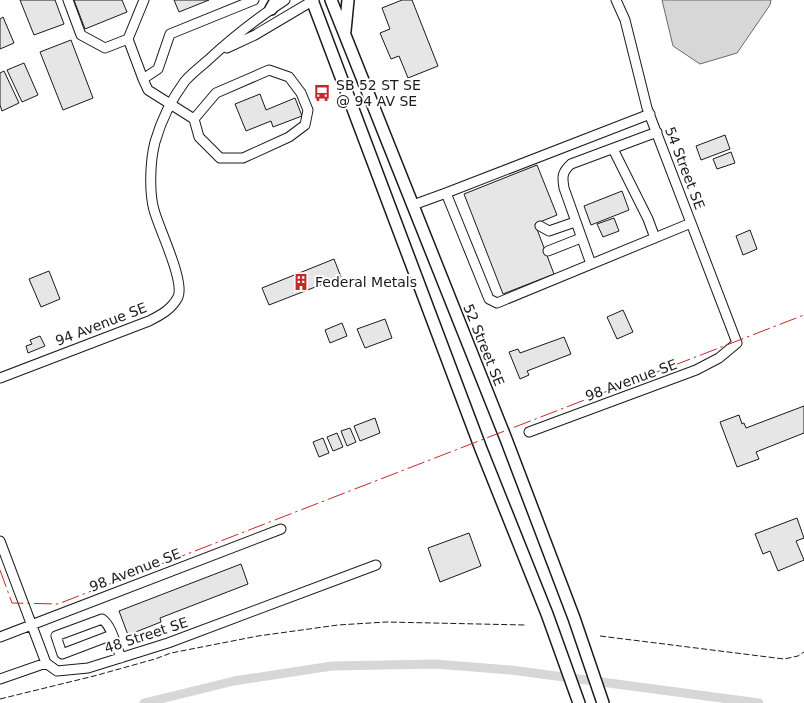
<svg xmlns="http://www.w3.org/2000/svg" width="804" height="703" font-family="'DejaVu Sans',sans-serif">
<rect width="100%" height="100%" fill="#fff"/>
<path fill="#d7d7d7" stroke="#6a6a6a" d="M662 0H771L770 5 737 53 700 64 673 46Z"/>
<g fill="none" stroke-linecap="round" stroke-linejoin="round">
<path stroke="#d7d7d7" stroke-width="9" d="M144 703 234 681 332 666 435 664 511 670 759 703"/>
</g>
<path fill="#e6e6e6" stroke="#1a1a1a" d="M20 0H55L64 24 34 35Z
M74 0H122L127 12 85 29Z
M174 0H209L179 12Z
M402 0H412L438 66 408 78 399 56 391 59 380 33 390 29 382 8Z
M3 17 14 43 0 49V19Z
M71 40 93 98 63 110 40 52Z
M24 63 38 95 22 102 7 70Z
M4 71 19 103 2 111 0 105V73Z
M260 94 266 110 295 98 302 116 273 127 271 121 246 131 235 104Z
M725 135 730 149 701 160 696 146Z
M731 152 735 163 717 169 713 159Z
M537 165 557 215 535 224 554 274 503 294 464 194Z
M622 191 629 210 591 225 584 206Z
M614 218 619 231 603 237 597 224Z
M750 230 757 249 743 255 736 236Z
M334 259 341 277 269 305 262 288Z
M49 271 60 299 41 307 29 279Z
M623 310 633 332 617 339 607 317Z
M385 319 392 338 365 348 357 329Z
M342 323 347 336 330 343 325 330Z
M40 336 45 346 28 353 26 346 32 344 30 340Z
M564 337 571 354 527 371 529 375 520 379 509 352 518 349 520 353Z
M804 406V433L756 452 759 459 737 467 720 422 739 415 742 424 744 423 746 428Z
M375 418 380 433 360 441 354 426Z
M350 428 356 442 347 446 341 431Z
M337 433 343 447 333 451 327 437Z
M323 438 329 453 319 457 313 442Z
M797 518 804 538 796 541 804 560 778 571 770 551 763 554 755 534Z
M469 533 481 566 440 582 428 548Z
M241 564 248 584 160 618 161 622 128 635 119 611Z"/>
<g fill="none" stroke-linecap="round" stroke-linejoin="round">
<g stroke="#1a1a1a" stroke-width="11">
<path id="minor" d="M68 0 81 35 105 48 128 39
M227 48 255 35 314 0
M143 79 128 39 144 0
M194 119 199 137 220 158H243L289 137 305 125 308 110 301 93 289 77 269 70 216 93 194 119 148 90 143 79 158 69 170 34 254 0
M613 149 648 219 655 238
M446 193 650 114
M413 205 446 193 489 299 497 303 691 223
M540 226 549 231 575 222
M548 251 581 238
M591 264 564 188C562 177 562 172 571 164L657 132
M0 378 149 321C161 315 172 309 178 297 185 281 159 229 154 210 149 192 150 161 155 142 161 121 171 100 185 81 191 74 200 67 207 61 232 38 257 18 285 0
M529 432 696 370 719 358 737 343 647 108 625 20 616 0
M0 541 46 663 57 671 88 668 168 643 376 565
M112 635 62 654 56 636 102 619C112 626 116 646 121 658
M0 637 281 529
M0 679 46 663"/>
</g>
<g stroke="#1a1a1a" stroke-width="14">
<path id="major" d="M312 0 481 449 547 614 579 703
M331 0 506 439 574 618 603 703
M271 9 276 0
M345 31 348 0"/>
</g>
<use href="#minor" stroke="#fff" stroke-width="9"/>
<use href="#major" stroke="#fff" stroke-width="11"/>
<path stroke="#1a1a1a" stroke-width="1" stroke-dasharray="6 2.5" stroke-linecap="butt" d="M600 636 784 659 798 656 804 652
M0 699 94 676 155 659 171 653 258 636 338 625 386 622 525 625"/>
<path stroke="#c62828" stroke-width="1" stroke-dasharray="18 4 2.5 4" stroke-linecap="butt" d="M0 570 12 603 58 604 804 315"/>
</g>
<defs>
<g id="bus-bare" transform="scale(1.35)"><path d="M-5-6H5V4H4V6H2V4H-2V6H-4V4H-5ZM-3.5-4V0h7V-4ZM-3.5 1.2v1.5H-2V1.2ZM2 1.2v1.5H3.5V1.2Z" fill="#c62828" stroke="#fff" stroke-width="2.5" paint-order="stroke"/></g>
<g id="building-bare" transform="scale(1.35)"><path d="M-4-6H4V6H1V3H-1V6H-4ZM-2.5-4.3h1.7v1.8h-1.7ZM.8-4.3h1.7v1.8H.8ZM-2.5-1h1.7V.8h-1.7ZM.8-1h1.7V.8H.8Z" fill="#c62828" stroke="#fff" stroke-width="2.5" paint-order="stroke"/></g>
</defs>
<g fill-rule="evenodd">
<use href="#bus-bare" x="322" y="93"/>
<use href="#building-bare" x="301" y="282"/>
</g>
<g text-anchor="middle" dominant-baseline="central" stroke-width="4" stroke-linejoin="round" paint-order="stroke">
<g font-size="14" fill="#1a1a1a" stroke="#fff" text-anchor="start">
<text x="336" y="85">SB 52 ST SE<tspan x="336" dy="16">@ 94 AV SE</tspan></text>
<text x="315" y="282">Federal Metals</text>
</g>
<g font-size="14" fill="#1a1a1a" stroke="#fff">
<text transform="translate(685 168) rotate(69)">54 Street SE</text>
<text transform="translate(101 324) rotate(-21)">94 Avenue SE</text>
<text transform="translate(484 345) rotate(68)">52 Street SE</text>
<text transform="translate(631 380) rotate(-20)">98 Avenue SE</text>
<text transform="translate(135 570) rotate(-21)">98 Avenue SE</text>
<text transform="translate(146 635) rotate(-18)">48 Street SE</text>
</g>
</g>
</svg>
